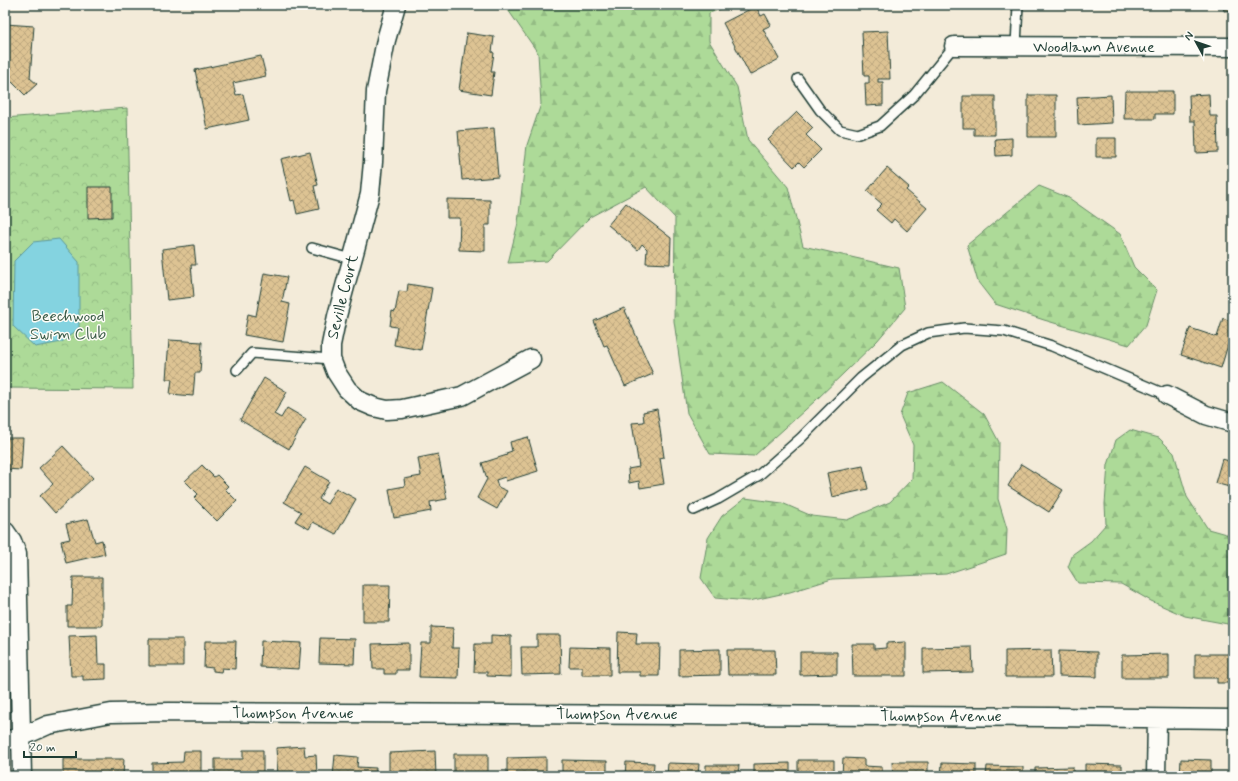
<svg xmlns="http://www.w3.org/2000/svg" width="1238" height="781" font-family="Mynerve,sans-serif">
<defs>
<pattern id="forest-firs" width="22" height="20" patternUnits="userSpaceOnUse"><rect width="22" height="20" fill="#adda98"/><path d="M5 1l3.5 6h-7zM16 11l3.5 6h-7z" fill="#94bc84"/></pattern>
<pattern id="park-crowns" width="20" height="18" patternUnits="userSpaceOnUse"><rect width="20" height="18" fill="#adda98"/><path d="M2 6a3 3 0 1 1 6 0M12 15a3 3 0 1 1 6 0" fill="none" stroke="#94bc84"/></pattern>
<pattern id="building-cross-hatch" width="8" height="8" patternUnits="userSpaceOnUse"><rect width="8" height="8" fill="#ddc393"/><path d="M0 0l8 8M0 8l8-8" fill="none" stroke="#bda87f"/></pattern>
</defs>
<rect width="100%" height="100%" fill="#f3ebd9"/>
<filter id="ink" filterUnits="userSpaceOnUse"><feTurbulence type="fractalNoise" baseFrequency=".025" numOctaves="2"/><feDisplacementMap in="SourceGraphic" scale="8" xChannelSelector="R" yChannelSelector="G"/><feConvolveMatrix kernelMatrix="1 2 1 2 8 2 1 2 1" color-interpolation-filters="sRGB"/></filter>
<g filter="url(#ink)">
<path fill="url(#forest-firs)" stroke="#668c66" d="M498 5H733L709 13V41L737 87 748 140 788 187 803 246 899 268 905 308 877 341 815 401 754 456 710 454 687 413 674 321 675 218 646 187 590 217 547 261 508 263 518 223 527 145 541 104 538 53 506 7Z
M1039 186 1069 198 1120 234 1134 267 1157 290 1146 325 1129 345 1044 320 995 304 978 282 967 245Z
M943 382 984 414 999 442 998 499 1007 529 1006 554 946 574 832 579 790 592 749 601 715 598 701 578 708 538 722 516 745 498 782 503 812 516 847 520 890 502 912 479 913 445 900 415 908 393Z
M1130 430 1159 438 1174 453 1187 497 1208 529 1233 536V625L1185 616 1151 601 1121 584 1078 583 1068 567 1073 554 1091 541 1106 524 1105 504 1108 465 1116 440Z"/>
<path fill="url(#park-crowns)" stroke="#668c66" d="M127 108 133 389 5 388V118Z"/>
<path fill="#84d3e0" stroke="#5c979b" d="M59 239 79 262V328L62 342 35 347 13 326 14 261 33 242Z"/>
<path fill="url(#building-cross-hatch)" stroke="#1f3d34" d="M1223 5H1233V10L1224 11Z
M756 6 761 16 765 14 771 25 763 29 779 59 750 75 723 23Z
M5 24 34 26 30 78 37 84 25 95 11 81 5 87Z
M888 31 890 79H878V82H883V105L866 106 865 83H869V76H864L862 32Z
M467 33 494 37 492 52 494 53 491 72H494L491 95 459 90Z
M261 56 266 76 233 83 236 95 243 94 249 120 207 129 195 70Z
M1125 91H1173V114H1155V119H1124Z
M1209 94 1210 116H1217L1218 152 1196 153 1195 121H1190L1189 95Z
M1028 95H1056V137H1028Z
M1111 95 1112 123 1078 125 1077 97Z
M963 96H995V135H974V128H963Z
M797 112 813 128 806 135 821 150 804 167 799 162 794 167 768 140Z
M494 128 498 177 462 180 458 131Z
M1012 138V155L996 156 995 139Z
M1096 138H1116V157H1096Z
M310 152 318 185 314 186 319 209 297 214 294 200 291 201 281 159Z
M887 168 909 187 906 190 927 208 907 231 894 219 891 223 876 210 882 204 867 191Z
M88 187H112V217L88 218Z
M447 199 490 200V225H485V251L459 250 460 218H447Z
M626 203 671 238 670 264 646 263 647 249 642 244 638 250 608 225Z
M194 245 196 265H191L194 297 167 300 162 249Z
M264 273 287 277 282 302 290 304 283 342 244 335 248 314 256 316Z
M408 284 432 288 421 350 394 345 397 327 390 326 392 311 395 312 399 291 407 292Z
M624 308 653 374 625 386 607 345 604 346 594 321Z
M1223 318 1233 322V328L1221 368 1181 355 1190 328 1217 337Z
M169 340 202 342 200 373H195L193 396 170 394 172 379H166Z
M1233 355V377L1229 376Z
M264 378 287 392 274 414 281 418 287 408 306 419 289 449 240 420Z
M657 409 664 457 660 458 664 484 640 488 639 481 629 483 628 469 639 467 632 423 644 422 643 412Z
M528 437 538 471 506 481 505 477 496 480 498 487 507 491 497 509 477 498 487 479 482 463 507 455 506 453 512 451 510 442Z
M5 438H23L21 470 5 469Z
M63 446 93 478 55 513 40 496 53 484 39 468Z
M438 454 447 499 430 502 431 511 394 518 389 489 405 486 404 479 421 476 418 458Z
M1222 459 1233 462V488L1215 483Z
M1021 464 1063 490 1049 512 1008 486Z
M202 465 214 477 217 475 228 486 225 489 237 501 217 521 194 498 198 494 185 481Z
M863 466 868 489 832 497 827 473Z
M305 467 329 481 319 499 327 504 336 488 356 499 336 534 313 522 309 529 295 521 301 512 284 502Z
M88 519 95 542 102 540 105 554 66 563 61 541 70 539 66 524Z
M73 577H102V626H67V606H72Z
M363 585H390L389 622H363Z
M431 627 453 628 452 648H459L458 678 419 677 421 643H431Z
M618 632 637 633 636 644H660L659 676H640V672H617Z
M97 635 98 664H106V679L83 680V676H71L69 636Z
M491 635 511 636V677L487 676V672H474L475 644H491Z
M537 635H560L561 674 522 675 521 647H537Z
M320 638 355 639 354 664 319 663Z
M149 639H183V666H149Z
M205 641H236L235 669 222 668 221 672 213 671V668L204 667Z
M261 641 301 643 299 669 260 667Z
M906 642V676H853L852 644H874V649L886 648V643Z
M409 643V670H396V674H384V669H373L372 644Z
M570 647 610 648V675H582V667H569Z
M972 647 973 672 923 673V648Z
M720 649V675L679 676V650Z
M727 650H775L776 675H728Z
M1051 650 1052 677H1005V651Z
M1059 651 1097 652V677L1059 676Z
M800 652H837V674L800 675Z
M1169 654V678H1122V655Z
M1195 654H1233L1232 683H1217V678H1195Z
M304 746 305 756 316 755 317 776H278L276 748Z
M243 750H263V776H215V759H243Z
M184 751H201V776H152V763L183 762Z
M435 751 436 776H389V753Z
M454 754H488V776H454Z
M335 755 358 757 357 767 376 768 375 776H333Z
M546 757V776H507V758Z
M843 758 864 759V766L882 767V776H842Z
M63 759H124L123 776H63Z
M1181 759 1211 760V776H1180Z
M562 760 607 761V776H562Z
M798 760H834V776H798Z
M626 762 654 763 653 776H625Z
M892 762H928V776H893Z
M668 763 699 764 698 776H667Z
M790 763V776H754V764Z
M942 763 976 764V776H941Z
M1085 764 1122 765V776H1085Z
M706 765H739L738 776H706Z
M987 766 1023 767V776H986Z
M1073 767V776H1035V768Z"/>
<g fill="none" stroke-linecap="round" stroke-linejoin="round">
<g stroke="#1f3d34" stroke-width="12">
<path id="service" d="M1016 46 1018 5
M798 79 820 110 840 130 858 134 880 126 914 95 954 46
M312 248 352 259
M237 370 252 353 331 359
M694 510 718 499 759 475 801 438 861 378 902 345 928 333 964 328 1004 331 1052 346 1167 395"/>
</g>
<g stroke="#1f3d34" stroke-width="21">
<path id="minor" d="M396 5 386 40 376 91 373 162 370 194 337 316 331 345V359L336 372 347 389 360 401 374 407 387 410 402 409 462 396 531 359
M954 46 1233 47
M1167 395 1206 415 1233 423
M5 531 12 541 17 554 22 776
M5 741 21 737 48 725 111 713 170 712 1051 717 1233 719
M1156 776 1157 719"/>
</g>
<use href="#service" stroke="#fdfcf7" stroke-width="9"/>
<use href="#minor" stroke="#fdfcf7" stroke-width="18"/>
</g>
</g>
<g text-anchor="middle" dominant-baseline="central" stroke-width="3" stroke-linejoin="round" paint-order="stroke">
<g font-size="16" fill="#1f3d34" stroke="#fdfcf7">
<text x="1094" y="47">Woodlawn Avenue</text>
<text transform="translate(343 297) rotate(-76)">Seville Court</text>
<text x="293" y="713">Thompson Avenue</text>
<text x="617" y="714">Thompson Avenue</text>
<text x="941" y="716">Thompson Avenue</text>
</g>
<g font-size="16" fill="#3b5c48" stroke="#fdfcf7">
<text x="68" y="316">Beechwood<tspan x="68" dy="18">Swim Club</tspan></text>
</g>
</g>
<rect width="1238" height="781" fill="none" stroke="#fdfcf7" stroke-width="20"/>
<rect x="10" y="10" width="1218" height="761" fill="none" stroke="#1f3d34" stroke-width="1.5" filter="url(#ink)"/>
<g transform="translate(1196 42) rotate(310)" stroke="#fdfcf7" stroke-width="3" paint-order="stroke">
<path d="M0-3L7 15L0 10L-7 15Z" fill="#1f3d34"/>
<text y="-6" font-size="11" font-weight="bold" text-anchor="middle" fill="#1f3d34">N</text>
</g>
<path d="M24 751v6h52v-6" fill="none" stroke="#1f3d34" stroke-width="2"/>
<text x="30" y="751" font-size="12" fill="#1f3d34" stroke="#fdfcf7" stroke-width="3" paint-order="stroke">20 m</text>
</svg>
